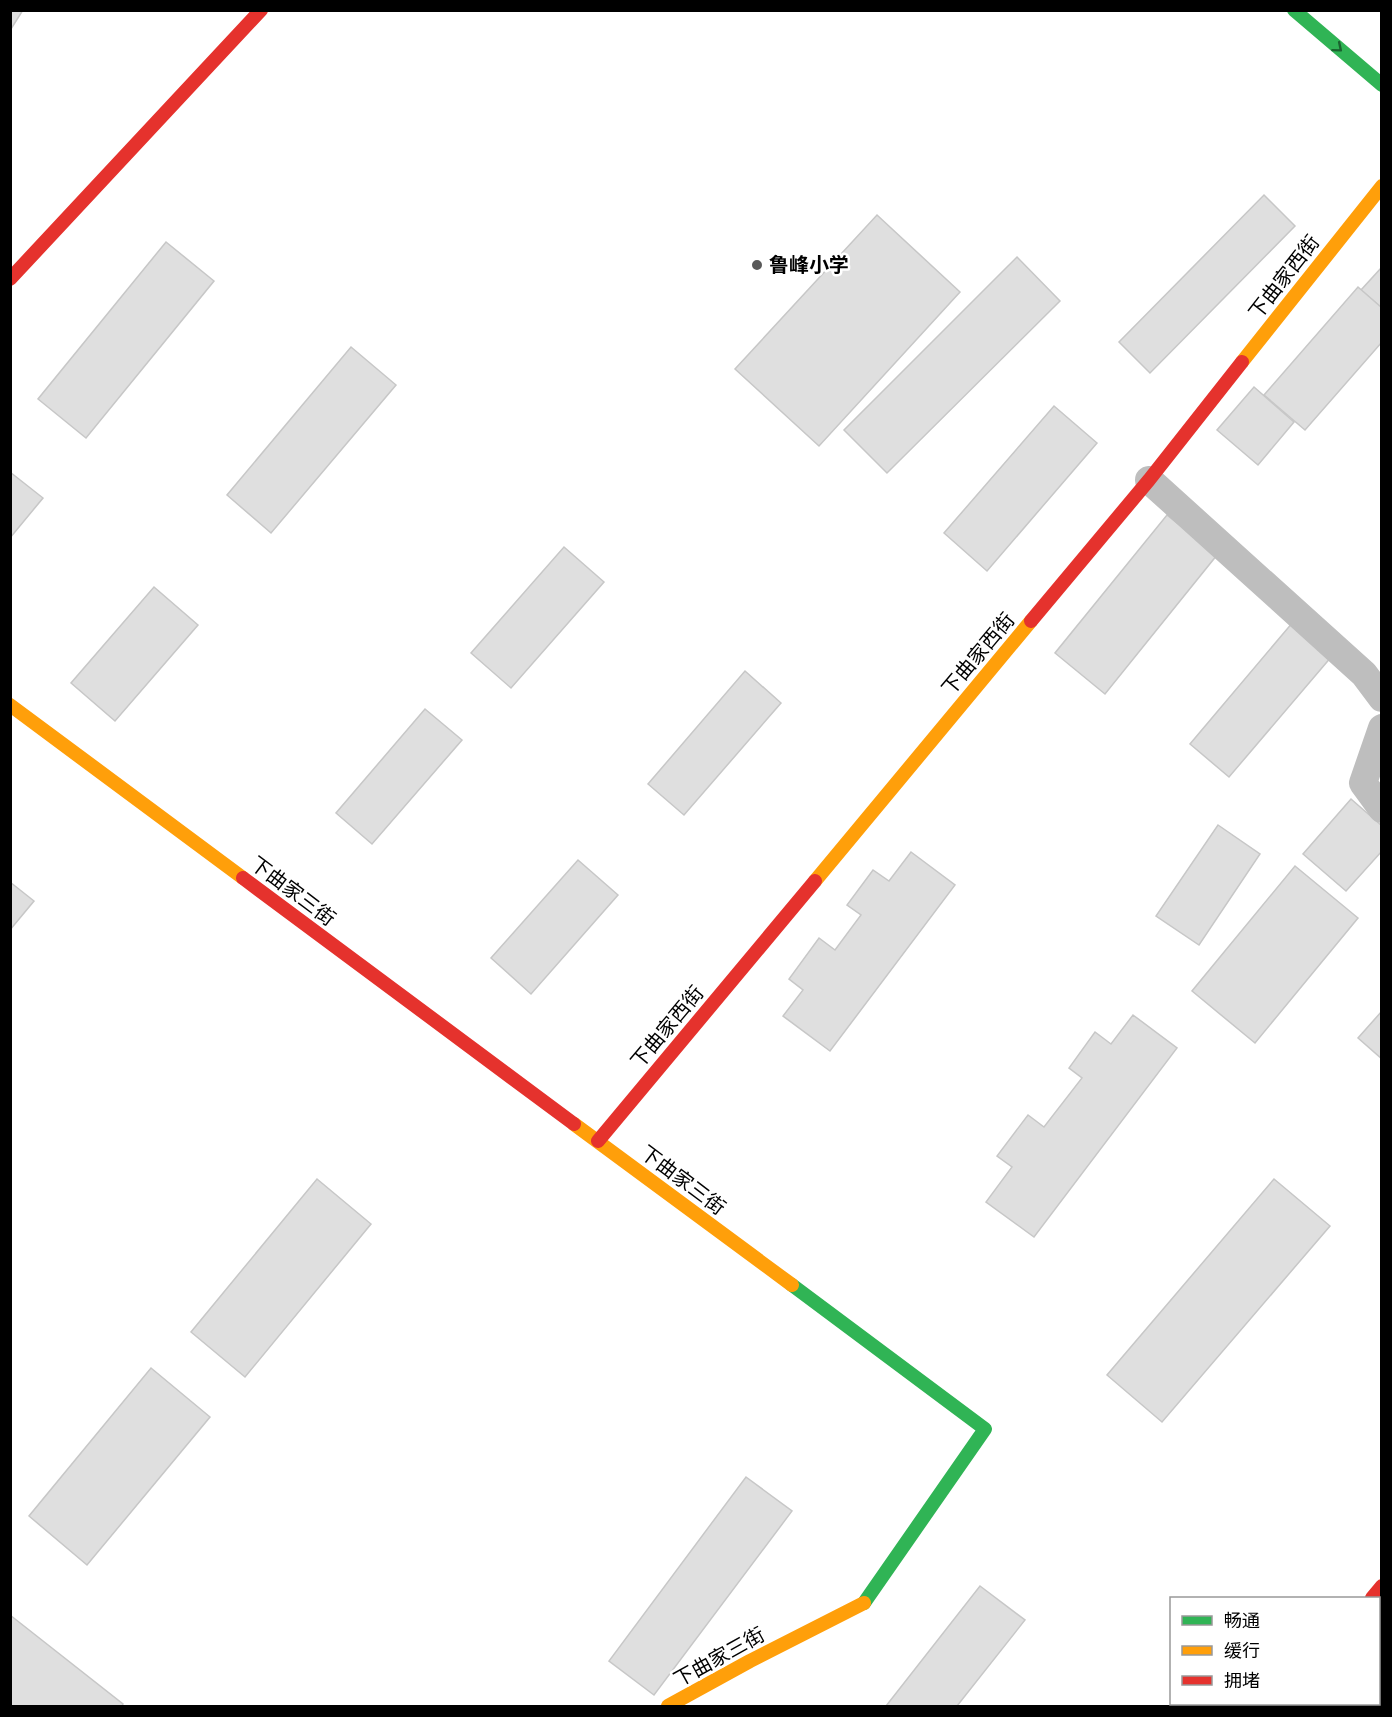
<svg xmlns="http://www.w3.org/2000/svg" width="1392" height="1717" font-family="'Public Sans','Noto Sans SC',sans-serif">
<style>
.building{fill:#dfdfdf;stroke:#c7c7c7;stroke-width:1.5}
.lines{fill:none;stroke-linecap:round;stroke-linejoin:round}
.street{stroke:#bebebe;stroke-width:28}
.fast{stroke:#30b455;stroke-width:14}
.slow{stroke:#ff9f0a;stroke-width:14}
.jam{stroke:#e5322d;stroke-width:14}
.oneway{stroke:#1a632f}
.poi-dot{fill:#595959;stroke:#fff;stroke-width:2}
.labels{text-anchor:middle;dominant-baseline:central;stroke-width:5;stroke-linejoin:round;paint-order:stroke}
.poi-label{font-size:20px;font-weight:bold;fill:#000;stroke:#fff;text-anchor:start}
.street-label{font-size:20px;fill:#000;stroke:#fff}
</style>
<rect width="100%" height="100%" fill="#fff"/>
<!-- building -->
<g class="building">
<polygon points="10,10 23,10 11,29 10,29"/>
<polygon points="1264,195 1295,226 1150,373 1119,342"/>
<polygon points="877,215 960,292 819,446 735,369"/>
<polygon points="166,242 214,281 86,438 38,399"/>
<polygon points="1017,257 1060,301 887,473 844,430"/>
<polygon points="1382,267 1382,308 1361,290"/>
<polygon points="1358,287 1382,308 1382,342 1305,430 1264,395"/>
<polygon points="351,347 396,385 271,533 227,495"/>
<polygon points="1254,387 1294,422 1258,465 1217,430"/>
<polygon points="1054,406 1097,443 987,571 944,533"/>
<polygon points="10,472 43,498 10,538"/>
<polygon points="1167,515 1217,555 1105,694 1055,653"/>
<polygon points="564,547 604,582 511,688 471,653"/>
<polygon points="154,587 198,625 115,721 71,683"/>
<polygon points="1293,622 1332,656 1229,777 1190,744"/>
<polygon points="745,671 781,703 684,815 648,784"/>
<polygon points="425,709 462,740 372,844 336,813"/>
<polygon points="1351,799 1382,826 1382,851 1346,891 1303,854"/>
<polygon points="1218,825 1260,854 1199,945 1156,916"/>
<polygon points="911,852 955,885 830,1051 783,1016 803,990 789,979 819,938 835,950 861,915 847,905 873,870 889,881"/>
<polygon points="578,860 618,895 531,994 491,958"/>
<polygon points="1295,866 1358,918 1255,1043 1192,991"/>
<polygon points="10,882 34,901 10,930"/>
<polygon points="1382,1011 1382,1059 1358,1038"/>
<polygon points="1133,1015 1177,1048 1034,1237 986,1202 1012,1167 997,1156 1028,1115 1044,1127 1082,1078 1069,1068 1095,1032 1111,1044"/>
<polygon points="317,1179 371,1224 245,1377 191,1332"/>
<polygon points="1274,1179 1330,1226 1162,1422 1107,1375"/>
<polygon points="151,1368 210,1417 87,1565 29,1516"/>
<polygon points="746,1477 792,1511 654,1695 609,1661"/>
<polygon points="980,1586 1025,1620 957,1706 886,1706"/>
<polygon points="10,1615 123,1704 122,1706 10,1706"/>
</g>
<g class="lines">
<!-- street -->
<g class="street">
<polyline points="1149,480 1364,674 1382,698"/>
<polyline points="1382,728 1363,783 1382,809"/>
</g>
<!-- fast -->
<g class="fast">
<polyline points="1294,10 1382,85"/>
<polyline points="792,1285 985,1429 864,1603"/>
<polyline points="1294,1706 1296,1704"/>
</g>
<!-- slow -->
<g class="slow">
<polyline points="1242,362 1382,186"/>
<polyline points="10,705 243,878"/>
<polyline points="815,881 1031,621"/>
<polyline points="574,1124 792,1285"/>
<polyline points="668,1706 750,1661 864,1603"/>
</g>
<!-- jam -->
<g class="jam">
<polyline points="10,279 261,10"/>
<polyline points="1031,621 1149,480 1242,362"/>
<polyline points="243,878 574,1124"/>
<polyline points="598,1141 815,881"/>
<polyline points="1372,1598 1382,1586"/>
</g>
</g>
<!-- one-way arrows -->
<defs><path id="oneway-chevron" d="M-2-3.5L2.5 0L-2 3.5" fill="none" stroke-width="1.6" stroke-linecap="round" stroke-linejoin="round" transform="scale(1.5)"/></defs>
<use class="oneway" href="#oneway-chevron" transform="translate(1338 48) rotate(40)"/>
<!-- markers -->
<circle class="poi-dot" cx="757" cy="265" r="6"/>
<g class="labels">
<!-- poi labels -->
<g class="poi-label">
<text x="769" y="265">鲁峰小学</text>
</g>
<!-- street labels -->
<g class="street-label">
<text transform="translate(1284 277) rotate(-52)">下曲家西街</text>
<text transform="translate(978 654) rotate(-50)">下曲家西街</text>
<text transform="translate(293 891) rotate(37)">下曲家三街</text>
<text transform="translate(667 1027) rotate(-50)">下曲家西街</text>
<text transform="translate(683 1180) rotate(37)">下曲家三街</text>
<text transform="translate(719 1657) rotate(-29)">下曲家三街</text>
</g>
</g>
<!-- border -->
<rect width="1392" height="1717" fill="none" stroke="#000000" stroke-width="24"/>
<!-- legend -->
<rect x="1170" y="1597" width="210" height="108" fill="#ffffff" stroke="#999999" stroke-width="1.5"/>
<rect x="1182" y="1616" width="30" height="9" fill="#30b455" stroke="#999999" stroke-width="1.5"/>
<text x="1224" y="1627" font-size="18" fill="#000000">畅通</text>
<rect x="1182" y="1646" width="30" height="9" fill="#ff9f0a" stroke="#999999" stroke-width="1.5"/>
<text x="1224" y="1657" font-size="18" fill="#000000">缓行</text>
<rect x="1182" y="1676" width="30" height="9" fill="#e5322d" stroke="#999999" stroke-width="1.5"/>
<text x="1224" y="1687" font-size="18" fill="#000000">拥堵</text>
</svg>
